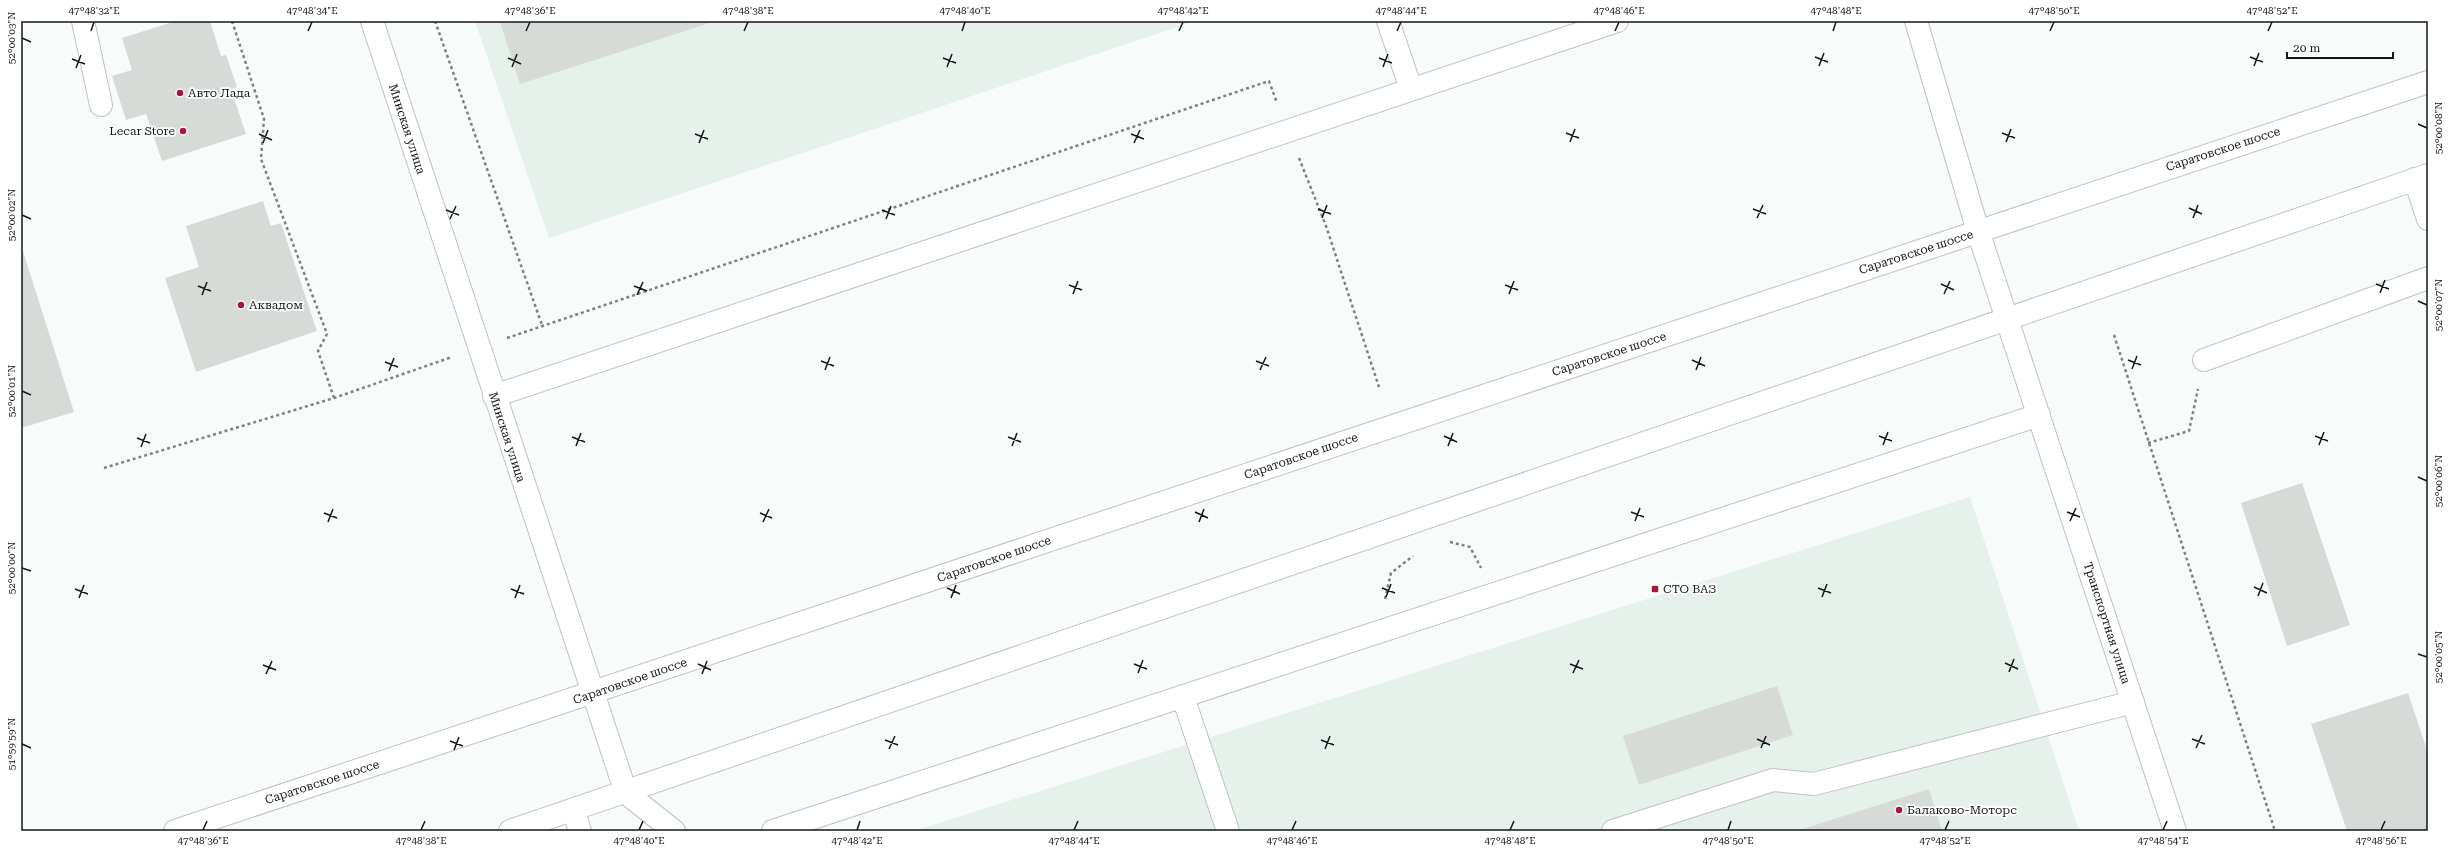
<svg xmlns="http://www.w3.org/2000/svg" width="2449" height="852" font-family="'Roboto Serif',serif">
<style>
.built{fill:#e5f1ea}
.building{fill:#d6dbd8}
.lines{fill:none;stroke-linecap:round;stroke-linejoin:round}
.minor-casing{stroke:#bec3c0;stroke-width:24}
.major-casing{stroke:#bec3c0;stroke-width:24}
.path{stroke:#7e8180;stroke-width:2.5;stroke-dasharray:3 3;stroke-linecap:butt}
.minor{stroke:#fff;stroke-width:22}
.major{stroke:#fff;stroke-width:22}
.ticks{fill:none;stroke:#151716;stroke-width:1.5}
.poi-dot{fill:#ab1539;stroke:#fff;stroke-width:1.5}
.labels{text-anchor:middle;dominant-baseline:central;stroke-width:3.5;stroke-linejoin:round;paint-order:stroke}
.poi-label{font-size:12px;fill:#151716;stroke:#fff;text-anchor:start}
.street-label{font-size:12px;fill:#151716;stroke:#fff}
.neatline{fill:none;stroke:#151716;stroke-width:1.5}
.ticks-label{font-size:10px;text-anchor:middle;fill:#151716}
</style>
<rect width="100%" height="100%" fill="#f7fbf9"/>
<!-- built -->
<g class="built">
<polygon points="475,21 1195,21 549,238"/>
<polygon points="1970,497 2079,831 914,831"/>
</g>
<!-- building -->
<g class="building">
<polygon points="176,21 210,21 221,56 226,55 237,87 231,89 246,134 162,161 146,114 126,120 112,76 132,70 122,38"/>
<polygon points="716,21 520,84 500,22 502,21"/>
<polygon points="263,201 271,226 281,223 317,331 196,372 165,278 199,267 186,226"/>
<polygon points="21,245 74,412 21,428"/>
<polygon points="2302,483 2350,625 2287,646 2241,503"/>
<polygon points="1777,686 1793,735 1639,785 1623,736"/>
<polygon points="2408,693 2428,753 2428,831 2347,831 2311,724"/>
<polygon points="1929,789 1942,831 1796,831"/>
</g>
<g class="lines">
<!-- minor casing -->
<g class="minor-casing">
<g id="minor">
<polyline points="83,21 101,105"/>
<polyline points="1388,21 1411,89"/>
<polyline points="2415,179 2428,219"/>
<polyline points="2204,360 2428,278"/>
<polyline points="1183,697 1228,831"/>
<polyline points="574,811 580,831"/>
<polyline points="1613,831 1773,780 1814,784 2133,702"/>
</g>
</g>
<!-- major casing -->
<g class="major-casing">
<g id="major">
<polyline points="372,21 626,793 674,831"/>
<polyline points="1916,21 1978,231 2175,831"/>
<polyline points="494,396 1617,21"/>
<polyline points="175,831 2428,82"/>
<polyline points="510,831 2428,175"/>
<polyline points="773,831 2039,415"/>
</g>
</g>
<!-- path -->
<g class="path">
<polyline points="232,21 264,119 261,159 327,334 318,351 334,398"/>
<polyline points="435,21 542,325"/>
<polyline points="1299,158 1326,226 1379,387"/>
<polyline points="2114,335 2275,831"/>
<polyline points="507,338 1269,81 1277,103"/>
<polyline points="2148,443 2189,431 2198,389"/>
<polyline points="104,468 334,398 452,357"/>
<polyline points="1450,542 1470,547 1481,568"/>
<polyline points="1385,599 1391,573 1413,556"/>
</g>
<!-- minor -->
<use href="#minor" class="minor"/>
<!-- major -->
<use href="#major" class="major"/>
</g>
<!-- ticks -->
<path class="ticks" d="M91,31L94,22M308,31L312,22M526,31L530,22M744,31L748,22M962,31L965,22M1179,31L1183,22M1397,31L1401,22M1615,31L1619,22M1833,31L1836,22M2050,31L2054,22M2268,31L2272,22M22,38L31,42M1815,57L1828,62M2250,57L2263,62M508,58L521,64M943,58L956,63M1379,58L1392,63M72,59L85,64M1819,66L1824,53M2254,66L2259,53M512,67L517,54M947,67L952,54M1383,67L1388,54M76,68L81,55M2418,124L2427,128M1566,133L1579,138M2002,133L2015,138M259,134L272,140M695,134L708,139M1131,134L1144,139M1570,142L1575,129M2006,142L2011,129M263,143L268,130M699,143L704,130M1134,143L1140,130M2189,208L2202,214M1318,209L1331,214M1753,209L1766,214M446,210L459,215M882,210L895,215M22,215L31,219M1322,218L1327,205M1757,218L1763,205M2193,218L2198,205M450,219L456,206M886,219L891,206M1941,284L1954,290M2376,284L2389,289M1069,285L1082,290M1505,285L1518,290M198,286L211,291M634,286L647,291M2380,293L2385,280M1073,294L1078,281M1509,294L1514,281M1944,294L1950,281M202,295L207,282M637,295L643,282M2418,301L2427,305M1692,360L1705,366M2128,360L2141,365M821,361L834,366M1256,361L1269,366M385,362L398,367M2132,369L2137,356M825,370L830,357M1260,370L1266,357M1696,370L1701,357M389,371L394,358M22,391L31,395M1444,436L1457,442M1879,436L1892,441M2315,436L2328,441M572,437L585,442M1008,437L1021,442M137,438L150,443M1883,445L1888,432M2319,445L2324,432M576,446L581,433M1012,446L1017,433M1448,446L1453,433M141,447L146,434M2418,477L2427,481M1195,512L1208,518M1631,512L1644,517M2067,512L2080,517M324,513L337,518M760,513L772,518M1635,521L1640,508M2070,521L2076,508M328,522L333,509M763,522L769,509M1199,522L1204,509M22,568L31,571M2254,587L2267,593M947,588L960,594M1382,588L1395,593M1818,588L1831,593M75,589L88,594M511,589L524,594M2258,596L2263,583M1386,597L1391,584M1822,597L1827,584M79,598L84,585M515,598L520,585M951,598L956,585M2418,654L2427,657M2005,663L2018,669M698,664L711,670M1134,664L1147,669M1570,664L1583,669M263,665L276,670M2009,672L2014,659M1138,673L1143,660M1573,673L1579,660M266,674L272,661M702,674L707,661M1757,739L1770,745M2192,739L2205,744M885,740L898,745M1321,740L1334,745M450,741L463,746M22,744L31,748M1761,748L1766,736M2196,748L2202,735M889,749L895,736M1325,749L1330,736M454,750L459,737M203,830L207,821M421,830L425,821M639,830L643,821M857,830L860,821M1074,830L1078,821M1292,830L1296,821M1510,830L1514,821M1728,830L1731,821M1945,830L1949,821M2163,830L2167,821M2381,830L2385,821"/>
<!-- markers -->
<g class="poi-dot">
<circle cx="180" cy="93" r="4"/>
<circle cx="183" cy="131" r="4"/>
<circle cx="241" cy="305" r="4"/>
<rect x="1651" y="585" width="8" height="8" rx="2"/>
<circle cx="1899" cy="810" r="4"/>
</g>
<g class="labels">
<!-- poi labels -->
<g class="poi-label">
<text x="188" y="93">Авто Лада</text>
<text x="175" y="131" text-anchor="end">Lecar Store</text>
<text x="249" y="305">Аквадом</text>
<text x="1663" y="589">СТО ВАЗ</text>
<text x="1907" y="810">Балаково-Моторс</text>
</g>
<!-- street labels -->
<g class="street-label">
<text transform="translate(407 129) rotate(72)">Минская улица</text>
<text transform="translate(2223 149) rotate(-18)">Саратовское шоссе</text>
<text transform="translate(1916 252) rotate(-18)">Саратовское шоссе</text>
<text transform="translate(1609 354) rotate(-18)">Саратовское шоссе</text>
<text transform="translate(507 437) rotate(72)">Минская улица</text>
<text transform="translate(1301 456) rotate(-19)">Саратовское шоссе</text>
<text transform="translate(994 559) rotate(-19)">Саратовское шоссе</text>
<text transform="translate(2107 623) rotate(72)">Транспортная улица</text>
<text transform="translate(630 681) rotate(-19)">Саратовское шоссе</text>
<text transform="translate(322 782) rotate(-18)">Саратовское шоссе</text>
</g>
</g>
<!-- border -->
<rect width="2449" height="852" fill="none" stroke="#ffffff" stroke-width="44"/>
<!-- scale -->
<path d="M2287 52v6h106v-6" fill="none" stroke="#151716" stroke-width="2"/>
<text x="2293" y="52" font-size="12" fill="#151716" stroke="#ffffff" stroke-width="3" paint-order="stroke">20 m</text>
<rect x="22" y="22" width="2405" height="808" class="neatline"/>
<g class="ticks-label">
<text x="94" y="14">47°48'32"E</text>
<text x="312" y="14">47°48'34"E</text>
<text x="530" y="14">47°48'36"E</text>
<text x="748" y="14">47°48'38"E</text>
<text x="965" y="14">47°48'40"E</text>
<text x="1183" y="14">47°48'42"E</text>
<text x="1401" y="14">47°48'44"E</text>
<text x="1619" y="14">47°48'46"E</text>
<text x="1836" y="14">47°48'48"E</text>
<text x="2054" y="14">47°48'50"E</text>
<text x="2272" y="14">47°48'52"E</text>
<text transform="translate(11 38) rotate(-90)" y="4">52°00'03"N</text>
<text transform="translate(2438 128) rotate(-90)" y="4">52°00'08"N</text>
<text transform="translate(11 215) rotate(-90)" y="4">52°00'02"N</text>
<text transform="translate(2438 305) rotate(-90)" y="4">52°00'07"N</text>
<text transform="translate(11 391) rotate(-90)" y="4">52°00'01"N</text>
<text transform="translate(2438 481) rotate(-90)" y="4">52°00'06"N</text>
<text transform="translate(11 568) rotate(-90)" y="4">52°00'00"N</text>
<text transform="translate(2438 657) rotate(-90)" y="4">52°00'05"N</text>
<text transform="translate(11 744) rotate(-90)" y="4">51°59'59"N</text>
<text x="203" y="844">47°48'36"E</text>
<text x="421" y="844">47°48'38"E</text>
<text x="639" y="844">47°48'40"E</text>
<text x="857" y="844">47°48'42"E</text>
<text x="1074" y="844">47°48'44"E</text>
<text x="1292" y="844">47°48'46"E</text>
<text x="1510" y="844">47°48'48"E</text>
<text x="1728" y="844">47°48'50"E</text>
<text x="1945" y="844">47°48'52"E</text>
<text x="2163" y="844">47°48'54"E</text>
<text x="2381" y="844">47°48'56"E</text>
</g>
</svg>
